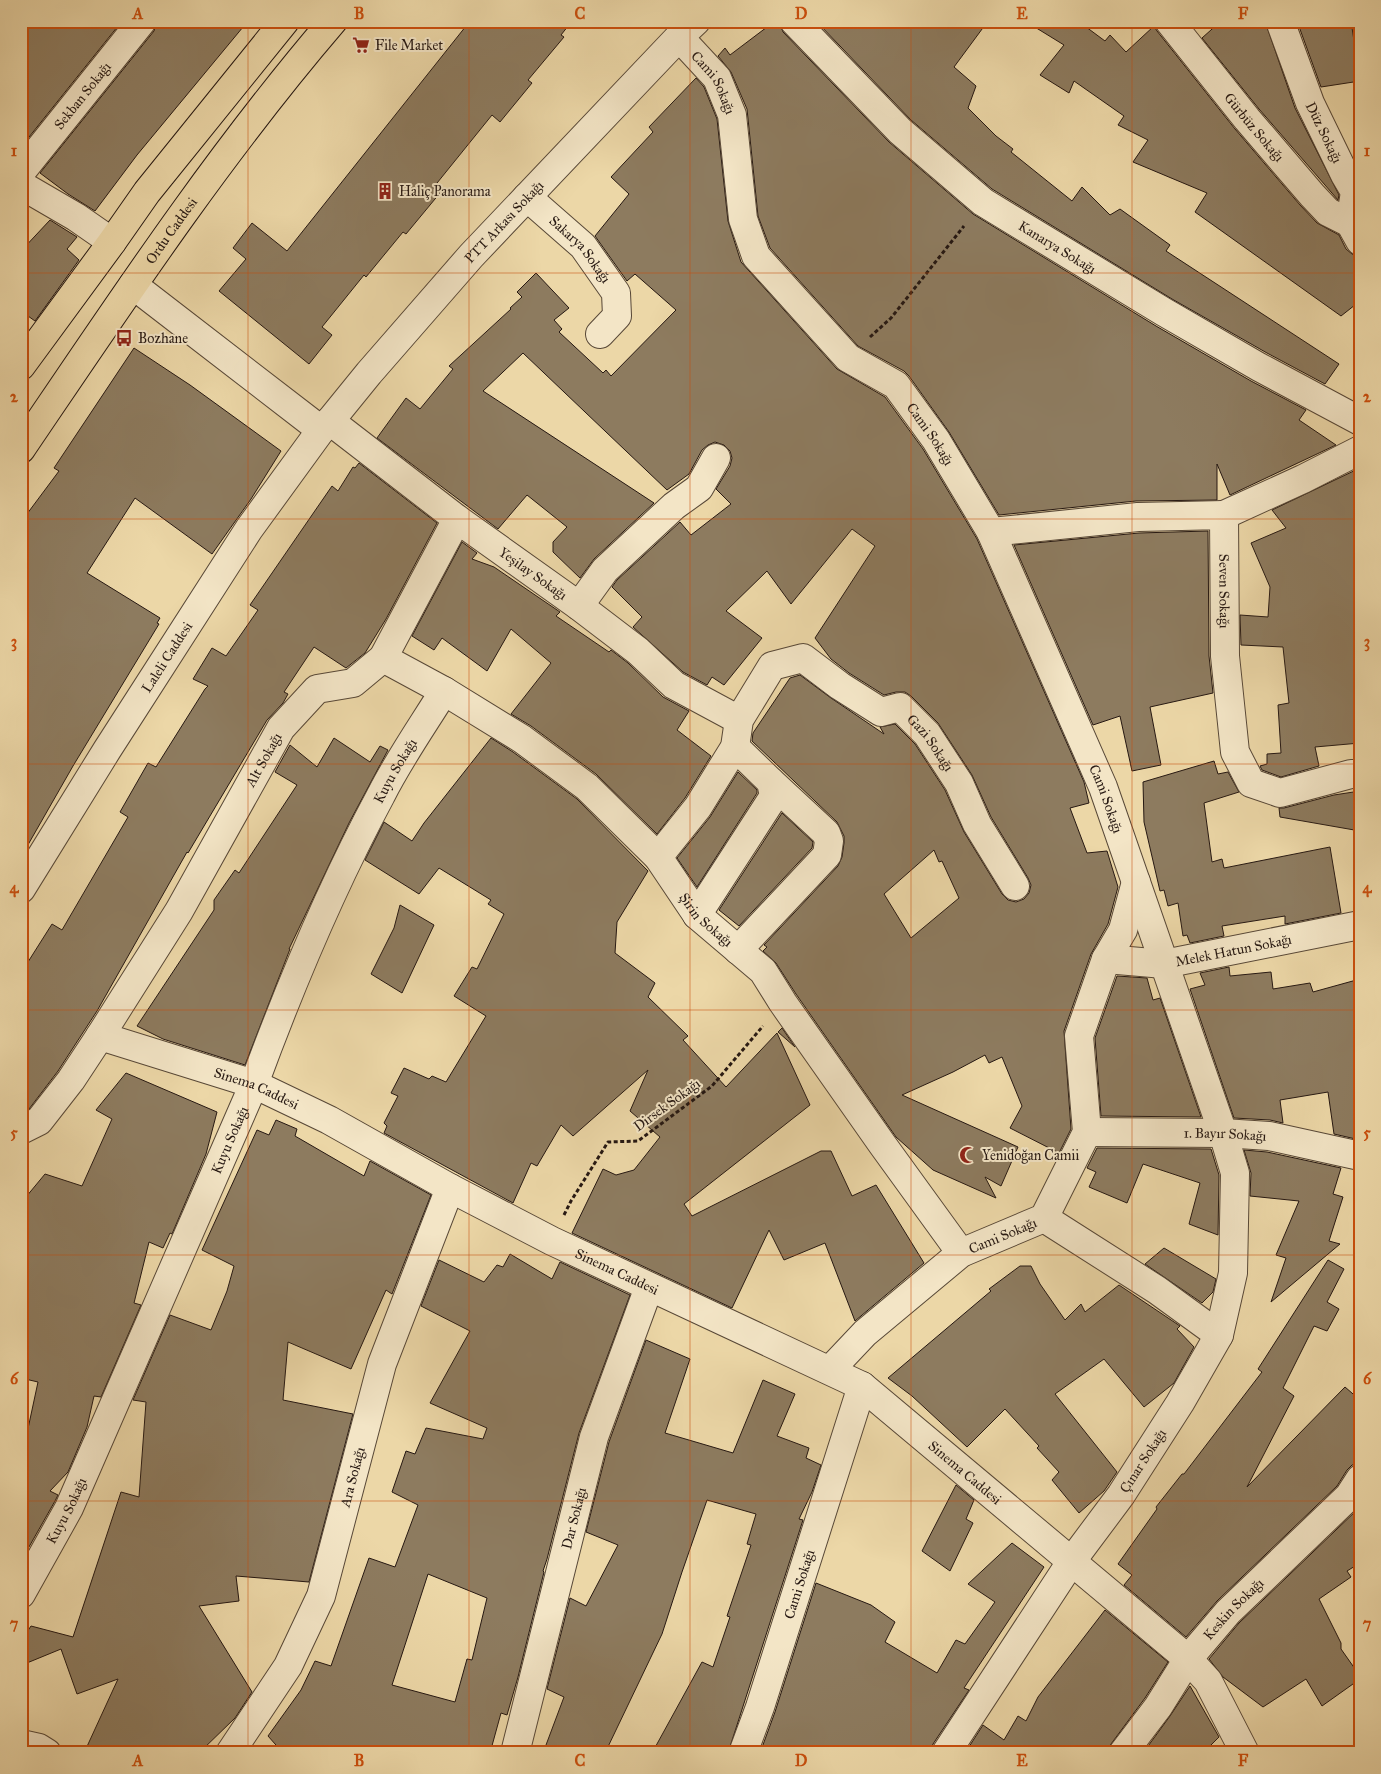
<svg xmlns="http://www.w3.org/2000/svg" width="1381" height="1774" font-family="'IM FELL Great Primer',serif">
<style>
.building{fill:#8d7b5f;stroke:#261812;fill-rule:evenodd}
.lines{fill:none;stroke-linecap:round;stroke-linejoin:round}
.minor-casing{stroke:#584837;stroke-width:30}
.major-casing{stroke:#261812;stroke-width:30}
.path{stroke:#261812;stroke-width:3;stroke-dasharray:4 2.5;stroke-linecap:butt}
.minor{stroke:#f3e5c6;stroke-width:28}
.major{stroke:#ecd7a7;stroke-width:28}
.grid{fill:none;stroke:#cb4f0d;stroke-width:1;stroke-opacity:0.55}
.labels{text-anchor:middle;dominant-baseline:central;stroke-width:4;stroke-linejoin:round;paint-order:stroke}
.poi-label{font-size:14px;fill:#261812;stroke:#f3e5c6;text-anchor:start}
.street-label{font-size:14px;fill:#261812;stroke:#f3e5c6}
.neatline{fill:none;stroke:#cb4f0d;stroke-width:2}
.grid-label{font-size:16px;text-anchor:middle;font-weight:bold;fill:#cb4f0d}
</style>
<rect width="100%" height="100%" fill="#ecd7a7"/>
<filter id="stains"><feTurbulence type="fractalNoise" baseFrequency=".004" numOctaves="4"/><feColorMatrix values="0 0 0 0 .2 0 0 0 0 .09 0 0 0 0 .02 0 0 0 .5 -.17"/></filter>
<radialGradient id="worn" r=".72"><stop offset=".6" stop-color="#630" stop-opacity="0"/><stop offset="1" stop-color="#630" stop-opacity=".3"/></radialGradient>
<!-- building -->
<g class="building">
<polygon points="33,21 122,21 21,147 21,36"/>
<polygon points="157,21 248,21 137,155 95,211 68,194 40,173 154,31"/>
<polygon points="470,21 572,21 561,35 564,37 528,80 532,83 500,122 492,115 433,188 440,193 406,234 403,232 366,277 364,275 322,327 332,335 309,364 219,291 246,259 233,248 252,223 287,251"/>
<polygon points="775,21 779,21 783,32 889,142 973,214 1156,326 1251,381 1306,410 1299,420 1336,445 1230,495 1217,464 1217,500 1136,501 999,515 949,432 909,376 904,371 858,346 770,248 758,216 747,109 731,72 718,56 725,48 730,55"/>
<polygon points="816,21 988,21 954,67 976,86 968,108 996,136 1013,149 1011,152 1072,201 1082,187 1110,215 1120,209 1170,245 1166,251 1339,364 1325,384 1267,353 1172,299 992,189 911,120"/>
<polygon points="1025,21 1078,21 1105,41 1110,35 1126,52 1154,26 1157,31 1235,129 1300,205 1317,223 1339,235 1346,249 1352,254 1360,257 1360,301 1341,316 1195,212 1207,193 1133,162 1148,140 1118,125 1124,116 1074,81 1069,93 1040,75 1064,45"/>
<polygon points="1221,21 1265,21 1295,108 1339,195 1338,200 1259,109 1202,38"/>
<polygon points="1297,21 1351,21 1360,81 1321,87"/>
<path d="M696,78L704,87L717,119L728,221L741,262L837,369L885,397L923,449L977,539L1084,782L1089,803L1070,808L1087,853L1107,851L1118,887L1108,924L1091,954L1064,1031L1071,1129L1059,1153L1010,1128L1022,1106L1002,1057L989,1063L985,1055L953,1072L902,1095L1018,1147L1001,1186L985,1177L996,1198L933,1170L896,1137L796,994L776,963L763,951L767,947L764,945L838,866L842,857L844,843V836L837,822L752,741L753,733L790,678L800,675L831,698L884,734L880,727L895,724L915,744L945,790L964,832L1002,894L1008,900L1016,902L1024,899L1029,893L1031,885L1028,878L991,817L972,775L938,723L911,696L905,692H896L884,695L849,673L831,659L815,638L875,546L852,529L791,604L767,571L726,611L762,638L724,685L712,677L707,685L683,672L633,627L642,617L612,587L617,580L680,522L691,535L731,504L716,489L730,466L732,458L730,451L724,445L715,442L708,445L702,450L689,474L667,490L523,353L483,391L654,503L594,559L580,578L553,552V542L567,527L527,495L498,529L377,438L406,398L420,409L453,369L449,366L511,309L510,308L522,297L517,292L536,273L569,308L554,320L562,329L559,332L603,373L606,370L611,376L676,310L635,274L627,281L595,236L629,194L611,177L653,132L649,127ZM934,850L939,862L942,861L959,898L911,938L884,894Z"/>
<polygon points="50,220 77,237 67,249 79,260 35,321 21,311 21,251"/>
<polygon points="134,348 190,385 281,451 251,499 212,554 135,498 87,573 160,618 157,623 159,624 73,766 21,857 21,522 59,471 54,468"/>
<polygon points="359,463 437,523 386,619 365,653 346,668 314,647 284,692 288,694 283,703 267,720 188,853 187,852 97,1011 58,1071 29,1109 21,1112 21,973 52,924 62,930 128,817 120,812 148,763 156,767 205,689 208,686 193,679 212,648 226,656 258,610 250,605 332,486 338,491 353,467 355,468"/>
<polygon points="1360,468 1360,743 1315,747 1319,766 1281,777 1262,770 1260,766 1267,764 1267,754 1281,753 1278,705 1289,703 1283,647 1241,645 1240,615 1268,617 1270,587 1251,543 1286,528 1272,510"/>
<polygon points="1208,531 1209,656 1213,693 1150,707 1161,765 1132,771 1120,716 1093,725 1014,545 1139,533"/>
<polygon points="462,542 477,553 472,559 494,567 560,612 556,616 609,652 611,650 628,663 663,697 689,711 677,730 711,756 685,798 657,834 596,774 531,726 511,714 551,663 511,629 487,671 442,638 434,650 412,636"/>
<polygon points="334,738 370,762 380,746 388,750 349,823 289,949 290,949 245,1065 163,1039 137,1026 214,910 214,900 235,870 239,873 297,785 275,772 290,745 317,767"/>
<polygon points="491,738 513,752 577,799 648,871 617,922 615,953 655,983 648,997 688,1036 683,1040 726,1087 777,1033 810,1105 684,1204 692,1216 821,1151 831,1151 852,1196 876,1185 924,1263 855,1321 825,1243 784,1260 769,1230 732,1308 572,1233 603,1169 616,1175 634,1170 660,1137 630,1111 648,1070 573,1136 561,1125 537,1166 531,1163 513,1203 384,1133 387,1126 384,1123 398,1096 391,1093 404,1068 429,1079 432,1076 446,1082 486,1016 454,996 472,967 477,969 504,914 488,904 491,900 439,868 419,894 365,860 384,822 412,841 424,823"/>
<polygon points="1214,761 1218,774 1228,772 1239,792 1204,803 1212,862 1222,859 1224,868 1330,847 1341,913 1285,924 1285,916 1222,926 1224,936 1190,943 1187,935 1183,936 1178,903 1168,906 1164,890 1160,891 1144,822 1143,782"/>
<polygon points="738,772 757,790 757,793 697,887 677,858 710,817"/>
<polygon points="1360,791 1360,831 1280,817 1279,808 1284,808 1334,795"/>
<polygon points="782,813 813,842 812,848 739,926 719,910"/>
<polygon points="400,905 434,925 402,993 371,974 394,928"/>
<polygon points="1229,967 1230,976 1271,972 1273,989 1310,983 1313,992 1360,979 1360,1140 1334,1134 1328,1092 1280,1100 1283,1123 1270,1120 1234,1118 1190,989 1205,985 1200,973"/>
<polygon points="1117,976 1147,978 1153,1000 1160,998 1201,1117 1101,1116 1095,1038"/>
<polygon points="782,1028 795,1047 778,1032"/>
<polygon points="126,1073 217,1112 206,1154 172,1234 170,1233 163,1248 149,1242 134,1303 141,1305 101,1397 94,1396 87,1427 68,1472 50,1491 58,1495 55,1501 21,1561 21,1437 26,1438 38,1382 21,1378 21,1203 45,1174 82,1186 112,1119 96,1110"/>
<polygon points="276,1120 297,1129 295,1136 364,1176 370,1161 431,1195 392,1294 386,1290 351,1369 288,1342 283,1400 353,1414 309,1582 236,1576 239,1601 199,1606 252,1692 235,1718 199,1753 84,1753 118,1679 77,1694 61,1649 22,1665 23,1638 31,1626 73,1637 121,1492 139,1497 146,1402 133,1400 170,1315 211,1330 227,1291 234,1266 202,1250 257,1130 269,1135"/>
<polygon points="1097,1148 1211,1149 1219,1175 1218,1235 1189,1224 1200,1183 1143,1164 1127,1203 1089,1187 1096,1172 1087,1168"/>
<polygon points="1244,1150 1267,1152 1341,1168 1333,1194 1343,1197 1329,1241 1340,1244 1271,1302 1286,1258 1276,1255 1299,1201 1250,1196 1251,1173"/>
<polygon points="1164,1248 1216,1279 1213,1292 1202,1303 1145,1264"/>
<path d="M510,1254L552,1279L560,1262L630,1295L579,1433L547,1559L543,1571L544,1572L518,1677L507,1715L501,1713L490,1753H283L268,1736L301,1690L315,1661L331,1666L369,1558L395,1567L418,1505L392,1492L406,1451L415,1454L426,1428L483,1439L487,1428L430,1403L470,1331L421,1306L439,1260L484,1282L497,1265L503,1267ZM428,1574L487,1598L472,1660L467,1659L455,1702L392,1685Z"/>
<polygon points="1328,1260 1344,1269 1327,1302 1339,1309 1327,1331 1314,1326 1283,1388 1294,1396 1247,1487 1345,1387 1360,1400 1360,1464 1352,1465 1347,1470 1337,1486 1217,1601 1186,1637 1124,1585 1132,1575 1118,1564 1157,1509 1156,1507 1182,1474 1184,1474 1262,1372 1258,1369"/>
<polygon points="1020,1266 1031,1266 1040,1284 1065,1320 1081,1304 1085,1312 1119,1285 1180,1326 1177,1329 1194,1347 1174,1383 1144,1407 1104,1359 1055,1394 1117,1472 1104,1491 1079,1513 1052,1480 1059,1472 1037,1448 1039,1446 1005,1409 967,1447 912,1396 888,1378 991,1291 989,1289"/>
<polygon points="646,1340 690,1359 665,1433 733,1453 763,1380 795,1394 777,1436 809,1448 806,1458 821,1465 812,1492 799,1519 803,1520 728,1753 652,1753 702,1662 713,1667 730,1617 727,1616 751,1545 747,1544 756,1514 707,1500 682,1572 662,1634 605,1753 543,1753 564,1697 547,1689 570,1598 586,1606 618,1545 586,1532 609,1442"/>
<polygon points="956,1485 974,1500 966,1519 973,1523 950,1571 922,1551"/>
<polygon points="1360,1507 1360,1563 1347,1571 1351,1577 1319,1599 1341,1643 1341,1649 1360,1676 1360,1679 1322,1706 1306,1679 1263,1707 1223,1677 1209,1659 1239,1623"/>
<polygon points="1012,1543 1044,1567 964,1688 969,1690 933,1744 930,1753 760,1753 775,1712 816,1583 871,1605 895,1622 885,1642 937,1673 956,1640 965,1644 995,1602 968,1584"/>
<polygon points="1105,1610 1168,1662 1145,1698 1111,1744 1108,1753 965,1753 983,1725 1004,1740 1018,1716 1026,1721 1038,1697"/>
<polygon points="1190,1686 1219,1737 1203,1753 1143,1753 1170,1716"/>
</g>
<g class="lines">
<!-- minor casing -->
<g class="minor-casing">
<g id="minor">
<path id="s1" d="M794,21L900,131L983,202L1164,312L1259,367L1360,421"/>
<path id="s2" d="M1169,21L1247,119L1312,195L1328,212L1350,223"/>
<path id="s3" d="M1280,21L1310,103L1345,175L1355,192L1350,223L1360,241"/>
<path id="s4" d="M679,37L717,78L732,115L743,219L756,256L848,358L896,385L936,440L991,532L1103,787L1223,1133L1235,1173L1233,1273L1219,1335L1180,1403L1121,1495L1071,1562L946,1753"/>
<path id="s5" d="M21,172L142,21"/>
<polyline points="21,185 76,217 112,242"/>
<path id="s6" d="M527,197L583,246L616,293L617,316L600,334"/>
<polyline points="133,285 321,430"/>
<path id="s7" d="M330,421L457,519L579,606L638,651L674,685L739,720"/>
<polyline points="1224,515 1303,479 1360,450"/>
<path id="s8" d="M991,532L1138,517L1224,515L1225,656L1235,752L1251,783L1280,793L1351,774H1360"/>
<polyline points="579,606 605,570 674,506 699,488 716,458"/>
<path id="s9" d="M383,658L444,691L522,739L587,787L658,857L697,915L763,971L783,1003L882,1144L961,1253"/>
<path id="s10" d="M658,857L698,807L735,747L739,720L772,666L803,658L840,686L881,712L900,707L927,734L959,783L977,824L1015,886"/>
<path id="s11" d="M21,889L107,750L249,529L321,430L330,421L369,373L471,256L679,37L696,21"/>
<polyline points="697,915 774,796 771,782 735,747"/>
<polyline points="738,950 827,855 829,841 826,833 771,782"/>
<path id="s12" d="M1106,959L1164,964L1360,925"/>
<path id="s13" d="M100,1036L254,1084L329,1120L450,1188L552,1241L862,1386L1188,1659L1208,1681L1245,1753"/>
<path id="s14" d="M21,1130L39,1121L71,1080L100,1036L179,911L281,728L317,689L353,683L383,658L457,519"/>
<path id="s15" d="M1087,1132L1223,1133L1269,1136L1360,1156"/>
<polyline points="1044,1218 1157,1290 1219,1335"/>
<path id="s16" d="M830,1370L865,1333L961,1253L1044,1218L1087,1132L1079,1036L1106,959L1123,930L1136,882"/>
<path id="s17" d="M21,1594L69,1508L254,1084C290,986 331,888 381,795C399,759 423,725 444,691"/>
<polyline points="21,1744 39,1748 47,1753"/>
<path id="s18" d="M230,1753L288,1666L321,1596L382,1364L450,1188"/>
<path id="s19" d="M515,1753L594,1437L649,1287"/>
<path id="s20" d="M743,1753L760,1707L862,1386"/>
<path id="s21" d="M1123,1753L1158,1707L1188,1659L1228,1612L1349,1496L1360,1479"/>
</g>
</g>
<!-- major casing -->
<g class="major-casing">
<g id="major">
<polyline points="21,366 112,242 147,192 285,21"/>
<path id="s22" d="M21,449C120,303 218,155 333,21"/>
</g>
</g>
<!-- path -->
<g class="path">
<polyline points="870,337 891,318 964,226"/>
<polyline points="564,1215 571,1201 608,1142 638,1141 712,1086 763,1026"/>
</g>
<!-- minor -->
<use href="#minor" class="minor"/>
<!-- major -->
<use href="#major" class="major"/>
</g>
<!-- grid -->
<path class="grid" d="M248,21V1753M469,21V1753M690,21V1753M911,21V1753M1132,21V1753M21,273H1360M21,519H1360M21,764H1360M21,1010H1360M21,1255H1360M21,1501H1360"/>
<!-- icons -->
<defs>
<g id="supermarket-bare" transform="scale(1.35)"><path d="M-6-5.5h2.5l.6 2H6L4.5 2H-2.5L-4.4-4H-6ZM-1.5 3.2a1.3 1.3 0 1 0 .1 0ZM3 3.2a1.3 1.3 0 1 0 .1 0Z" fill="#8f2418" stroke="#f3e5c6" stroke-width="2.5" paint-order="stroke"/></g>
<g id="building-bare" transform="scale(1.35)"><path d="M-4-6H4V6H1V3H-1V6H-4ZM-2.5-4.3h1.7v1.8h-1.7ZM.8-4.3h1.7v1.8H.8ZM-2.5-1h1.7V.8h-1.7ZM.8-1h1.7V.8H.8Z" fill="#8f2418" stroke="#f3e5c6" stroke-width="2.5" paint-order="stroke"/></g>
<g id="bus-bare" transform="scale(1.35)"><path d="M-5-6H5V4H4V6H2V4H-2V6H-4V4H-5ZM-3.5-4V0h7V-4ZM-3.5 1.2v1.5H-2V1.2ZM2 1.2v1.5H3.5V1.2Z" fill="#8f2418" stroke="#f3e5c6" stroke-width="2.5" paint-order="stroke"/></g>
<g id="mosque-bare" transform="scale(1.35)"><path d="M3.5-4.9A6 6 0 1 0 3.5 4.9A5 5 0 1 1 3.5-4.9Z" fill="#8f2418" stroke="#f3e5c6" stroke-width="2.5" paint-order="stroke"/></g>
</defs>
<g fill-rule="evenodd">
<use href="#supermarket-bare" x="361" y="45"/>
<use href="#building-bare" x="385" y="191"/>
<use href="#bus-bare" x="124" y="338"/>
<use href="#mosque-bare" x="968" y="1155"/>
</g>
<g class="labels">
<!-- poi labels -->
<g class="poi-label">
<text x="375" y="45">File Market</text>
<text x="399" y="191">Haliç Panorama</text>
<text x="138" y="338">Bozhane</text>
<text x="982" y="1155">Yenidoğan Camii</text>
</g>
<!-- street labels -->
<g class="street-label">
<text stroke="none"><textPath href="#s4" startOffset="58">Cami Sokağı</textPath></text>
<text stroke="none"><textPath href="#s5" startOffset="98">Sekban Sokağı</textPath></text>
<text stroke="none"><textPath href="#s2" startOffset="136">Gürbüz Sokağı</textPath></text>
<text stroke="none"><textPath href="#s3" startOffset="120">Düz Sokağı</textPath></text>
<text stroke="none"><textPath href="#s11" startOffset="826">PTT Arkası Sokağı</textPath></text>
<text stroke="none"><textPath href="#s22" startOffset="265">Ordu Caddesi</textPath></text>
<text stroke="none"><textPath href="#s1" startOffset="349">Kanarya Sokağı</textPath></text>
<text stroke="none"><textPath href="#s6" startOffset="75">Sakarya Sokağı</textPath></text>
<text stroke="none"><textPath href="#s4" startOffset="492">Cami Sokağı</textPath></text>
<text stroke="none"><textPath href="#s7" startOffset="254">Yeşilay Sokağı</textPath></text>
<text stroke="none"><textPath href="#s8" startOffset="310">Seven Sokağı</textPath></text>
<text stroke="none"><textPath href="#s11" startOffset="274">Laleli Caddesi</textPath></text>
<text stroke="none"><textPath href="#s10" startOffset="419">Gazi Sokağı</textPath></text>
<text stroke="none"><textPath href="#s14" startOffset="446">Alt Sokağı</textPath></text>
<text stroke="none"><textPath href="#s17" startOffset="905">Kuyu Sokağı</textPath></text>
<text stroke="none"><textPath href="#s4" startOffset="898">Cami Sokağı</textPath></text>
<text stroke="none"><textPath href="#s9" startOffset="421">Şirin Sokağı</textPath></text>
<text stroke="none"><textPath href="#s12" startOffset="129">Melek Hatun Sokağı</textPath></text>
<text stroke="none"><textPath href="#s13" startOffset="165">Sinema Caddesi</textPath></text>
<text transform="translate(667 1105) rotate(-36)">Dirsek Sokağı</text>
<text stroke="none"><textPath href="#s15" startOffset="138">1. Bayır Sokağı</textPath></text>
<text stroke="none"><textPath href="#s17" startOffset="500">Kuyu Sokağı</textPath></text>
<text stroke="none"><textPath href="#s16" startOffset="221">Cami Sokağı</textPath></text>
<text stroke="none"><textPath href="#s13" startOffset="570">Sinema Caddesi</textPath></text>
<text transform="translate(1143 1461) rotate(-57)">Çınar Sokağı</text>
<text stroke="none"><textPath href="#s13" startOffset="975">Sinema Caddesi</textPath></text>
<text stroke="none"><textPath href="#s18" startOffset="305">Ara Sokağı</textPath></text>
<text stroke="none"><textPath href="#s17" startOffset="95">Kuyu Sokağı</textPath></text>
<text stroke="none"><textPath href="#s19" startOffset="242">Dar Sokağı</textPath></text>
<text stroke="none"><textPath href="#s20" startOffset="178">Cami Sokağı</textPath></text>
<text stroke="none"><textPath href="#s21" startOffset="182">Keskin Sokağı</textPath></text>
</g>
</g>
<!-- margin -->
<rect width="1381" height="1774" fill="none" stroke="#ecd7a7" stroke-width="55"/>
<rect x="28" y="28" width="1326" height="1718" class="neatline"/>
<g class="grid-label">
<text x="138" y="19">A</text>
<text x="359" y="19">B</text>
<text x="580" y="19">C</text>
<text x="801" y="19">D</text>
<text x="1022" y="19">E</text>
<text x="1243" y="19">F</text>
<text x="14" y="156">1</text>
<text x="1367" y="156">1</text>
<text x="14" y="402">2</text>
<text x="1367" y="402">2</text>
<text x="14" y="647">3</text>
<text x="1367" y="647">3</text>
<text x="14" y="893">4</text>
<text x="1367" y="893">4</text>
<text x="14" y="1138">5</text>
<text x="1367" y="1138">5</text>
<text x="14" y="1384">6</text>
<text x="1367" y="1384">6</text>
<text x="14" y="1629">7</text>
<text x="1367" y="1629">7</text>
<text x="138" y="1766">A</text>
<text x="359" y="1766">B</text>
<text x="580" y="1766">C</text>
<text x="801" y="1766">D</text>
<text x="1022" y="1766">E</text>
<text x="1243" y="1766">F</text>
</g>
<rect width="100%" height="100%" filter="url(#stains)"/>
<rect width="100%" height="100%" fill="url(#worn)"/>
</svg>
